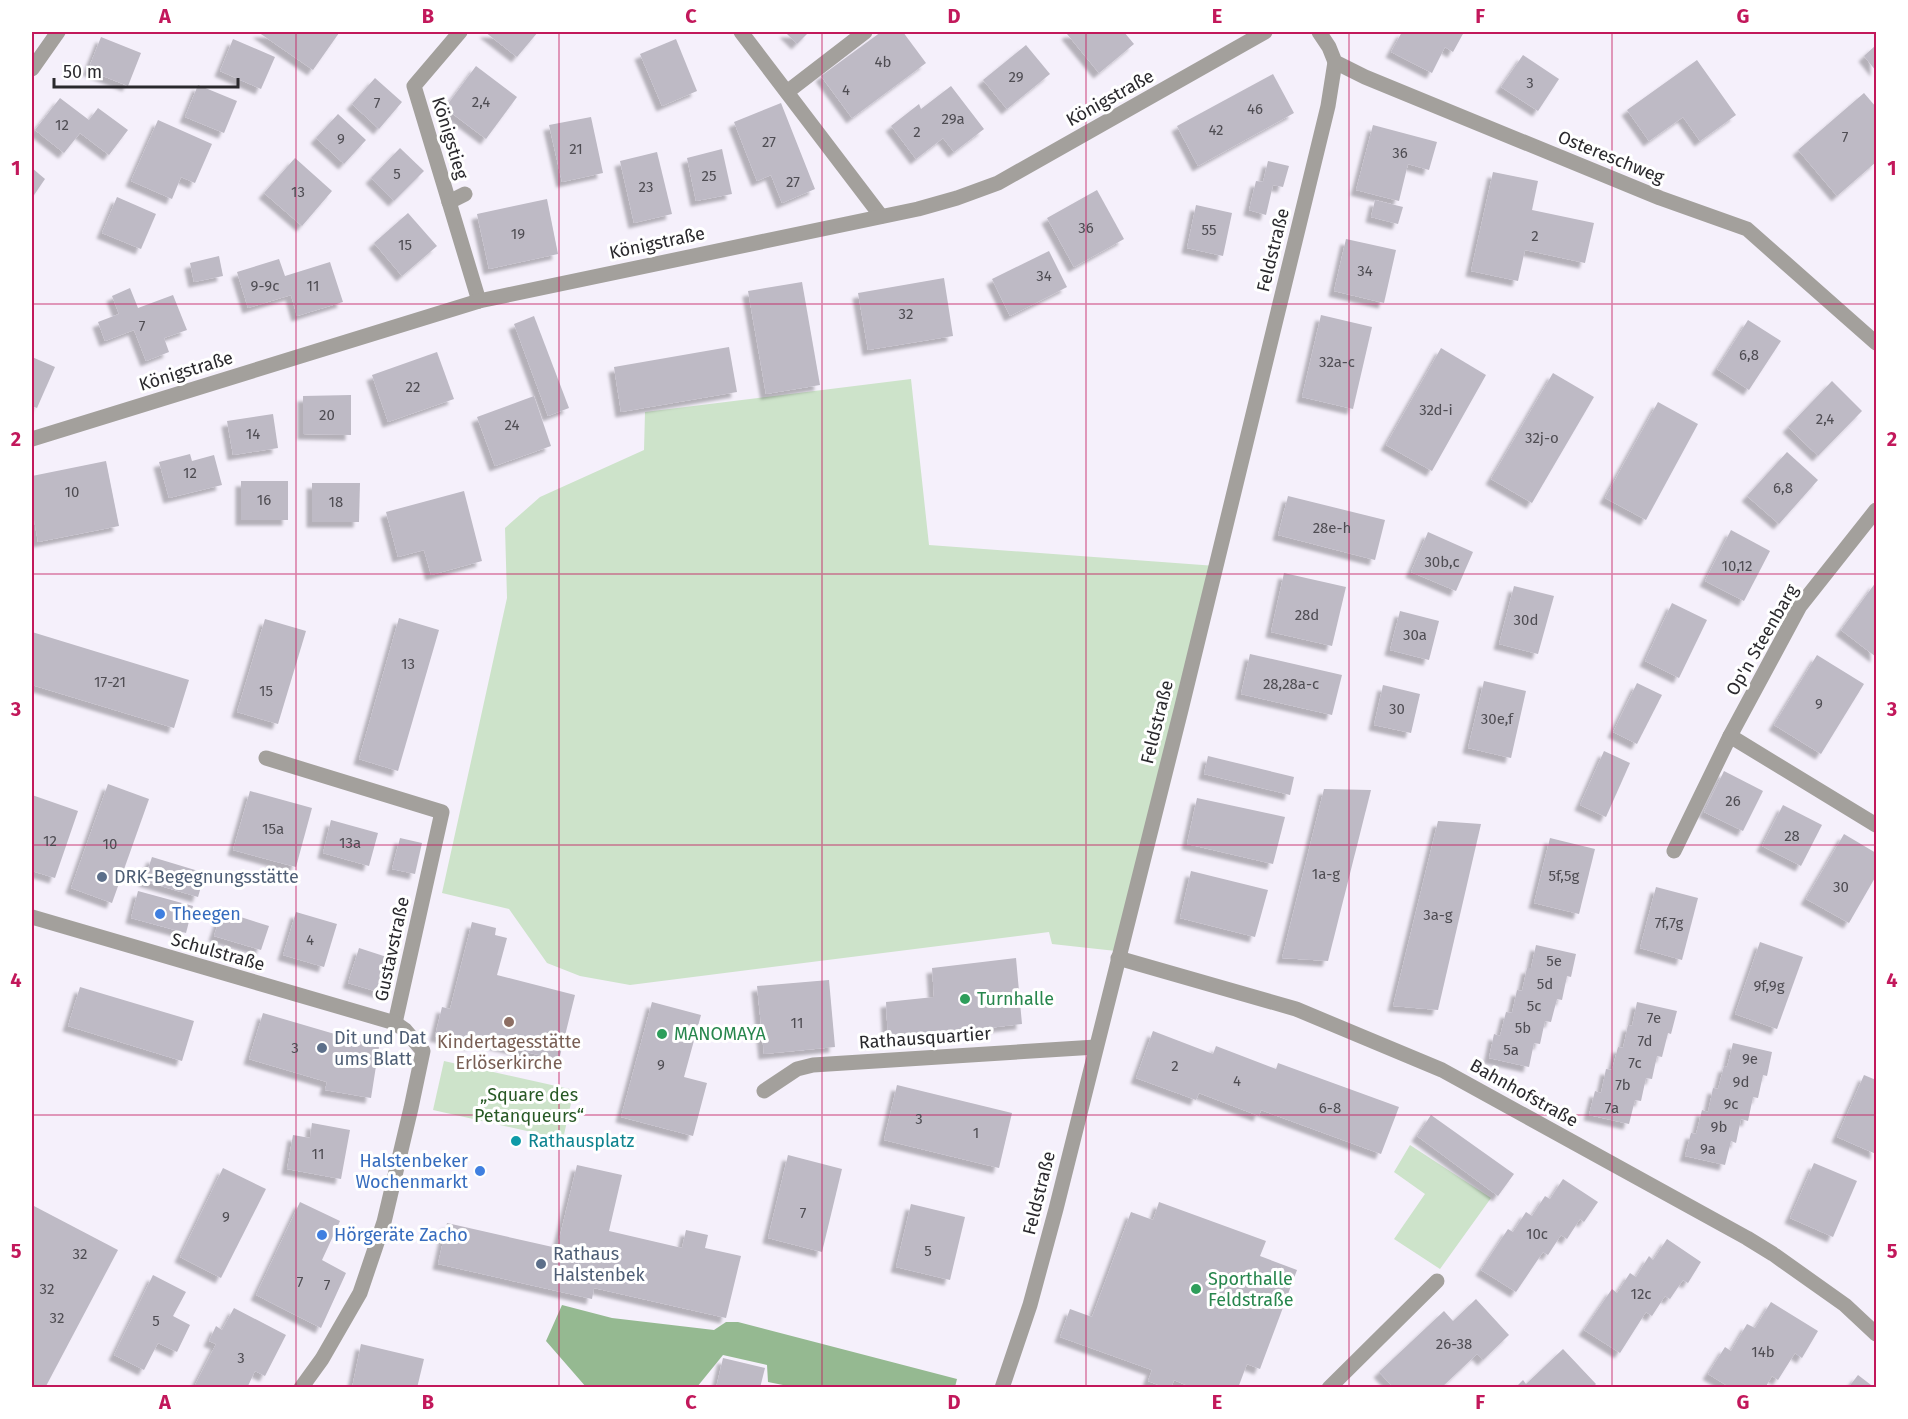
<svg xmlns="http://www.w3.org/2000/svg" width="1908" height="1419" font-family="'Fira Sans',sans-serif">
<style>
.green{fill:#cde3ca}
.forest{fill:#95b991}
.building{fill:#bebac5;filter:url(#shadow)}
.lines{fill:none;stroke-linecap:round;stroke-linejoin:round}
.minor{stroke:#a3a09c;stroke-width:15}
.tertiary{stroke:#a3a09c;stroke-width:15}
.grid{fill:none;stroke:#c2185b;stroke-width:1.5;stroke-opacity:0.55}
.service-dot{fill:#5c6f8a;stroke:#fff;stroke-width:2}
.shop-dot{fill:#3f7fe0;stroke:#fff;stroke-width:2}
.leisure-dot{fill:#2e9e5b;stroke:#fff;stroke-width:2}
.education-dot{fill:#8d6e63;stroke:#fff;stroke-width:2}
.culture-dot{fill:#0f9aa8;stroke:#fff;stroke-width:2}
.labels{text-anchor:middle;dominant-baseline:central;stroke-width:6;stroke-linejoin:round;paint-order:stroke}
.number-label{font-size:15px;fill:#4f4d53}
.street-label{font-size:18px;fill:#2a292d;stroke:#fff}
.service-label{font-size:18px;fill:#4e5e75;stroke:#fff;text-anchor:start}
.shop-label{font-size:18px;fill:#366cbe;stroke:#fff;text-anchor:start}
.leisure-label{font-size:18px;fill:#27864d;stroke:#fff;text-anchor:start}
.education-label{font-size:18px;fill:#785e54;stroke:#fff}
.park-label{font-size:18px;fill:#285925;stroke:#fff}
.culture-label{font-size:18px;fill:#0d838f;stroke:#fff;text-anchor:start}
.neatline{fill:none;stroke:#c2185b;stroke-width:2}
.grid-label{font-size:20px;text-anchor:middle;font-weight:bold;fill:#c2185b}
</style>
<defs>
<filter id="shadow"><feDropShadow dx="-5.5" dy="5.5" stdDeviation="1.5" flood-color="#0004"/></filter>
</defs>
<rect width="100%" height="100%" fill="#f5f0fb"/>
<!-- green -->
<g class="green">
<polygon points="911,379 929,545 1216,566 1116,951 1052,944 1049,932 630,985 580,976 547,963 509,909 442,893 507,598 505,528 540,497 644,450 645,412"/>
<polygon points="444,1061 574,1090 563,1139 433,1110"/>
<polygon points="1410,1145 1491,1198 1440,1269 1394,1239 1425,1194 1394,1172"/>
</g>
<!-- forest -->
<polygon class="forest" points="562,1305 612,1318 714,1330 726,1322 738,1322 957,1379 955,1387 793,1387 768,1382 767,1365 723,1355 697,1387 586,1387 546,1341"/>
<!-- building -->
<g class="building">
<polygon points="258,32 336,32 339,33 313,70"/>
<polygon points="485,32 538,32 517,57"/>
<polygon points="785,32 809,32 797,44"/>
<polygon points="881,32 903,32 926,63 852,118 821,76"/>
<polygon points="1070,32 1124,32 1134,44 1099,73 1067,34"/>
<polygon points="1402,32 1464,32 1453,52 1445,47 1432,73 1391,52"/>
<polygon points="101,37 141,53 128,86 88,70"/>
<polygon points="233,39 275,57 261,89 220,71"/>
<polygon points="676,39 697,91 662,106 640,54"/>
<polygon points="1026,45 1050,74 1007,109 983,80"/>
<polygon points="1876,45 1876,71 1864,56"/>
<polygon points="1523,55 1559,79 1538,111 1501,87"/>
<polygon points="1697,60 1736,115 1700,141 1683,117 1649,141 1627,110"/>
<polygon points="476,66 517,97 486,139 445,108"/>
<polygon points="1273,74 1294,113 1198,166 1177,126"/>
<polygon points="375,78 402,102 379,129 352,104"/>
<polygon points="198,85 237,101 224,133 185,117"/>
<polygon points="951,86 984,129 954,152 943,138 916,159 891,126 919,104 921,109"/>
<polygon points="1864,93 1876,107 1876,162 1837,196 1798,150"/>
<polygon points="60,98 89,120 98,108 128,130 109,155 80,133 64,153 35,130"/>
<polygon points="781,103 815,189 782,203 771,175 757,181 734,122"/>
<polygon points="338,114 366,140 344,164 316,138"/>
<polygon points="591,117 603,173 562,182 549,125"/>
<polygon points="158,120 212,144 195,183 181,177 172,199 131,181"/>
<polygon points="1373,125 1437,142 1429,170 1408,164 1399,201 1356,190"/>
<polygon points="400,148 424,171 394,201 371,178"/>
<polygon points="722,149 732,194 696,201 687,158"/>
<polygon points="657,152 672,214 634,223 620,161"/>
<polygon points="295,158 332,191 302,226 264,193"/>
<polygon points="1268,161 1289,166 1283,187 1273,185 1266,215 1249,210 1256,181 1263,182"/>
<polygon points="32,168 45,179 32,198"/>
<polygon points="1493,172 1538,181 1532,210 1594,223 1585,263 1525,250 1518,281 1471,271"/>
<polygon points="1097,190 1124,239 1074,267 1047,218"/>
<polygon points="117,197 156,214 141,249 102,233"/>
<polygon points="547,199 558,254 489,269 477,214"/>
<polygon points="1375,200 1403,207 1398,224 1371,217"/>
<polygon points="1196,205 1232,213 1223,256 1187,248"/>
<polygon points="408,213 437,246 402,276 374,243"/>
<polygon points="1346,239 1396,250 1384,303 1334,291"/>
<polygon points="1049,251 1067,287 1010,316 992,279"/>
<polygon points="219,256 223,276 194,282 190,263"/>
<polygon points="279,259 285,276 330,262 343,302 297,316 291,295 248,308 237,272"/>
<polygon points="944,278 953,336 868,350 858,293"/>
<polygon points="802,282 820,385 766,394 748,291"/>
<polygon points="130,288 138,308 173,295 187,330 164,338 169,352 146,361 134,330 105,341 98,322 119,314 112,296"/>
<polygon points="1321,315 1372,327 1353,409 1302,397"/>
<polygon points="534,316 569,408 548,416 514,324"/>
<polygon points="1748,320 1781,341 1749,390 1717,369"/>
<polygon points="729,347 737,392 621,412 614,367"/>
<polygon points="1441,348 1486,375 1432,471 1386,445"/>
<polygon points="437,352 454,399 388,422 372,375"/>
<polygon points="32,357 55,367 37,408 32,406"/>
<polygon points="1553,373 1594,397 1532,503 1491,479"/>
<polygon points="1832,381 1862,411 1818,456 1788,427"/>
<polygon points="351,395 351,435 303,434 303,396"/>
<polygon points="534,396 551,446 495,466 477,417"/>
<polygon points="1658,402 1698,424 1646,520 1605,498"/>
<polygon points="273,414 278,448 233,455 227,421"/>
<polygon points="1787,452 1818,480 1779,524 1747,496"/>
<polygon points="190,454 192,461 214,455 222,485 169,498 159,462"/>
<polygon points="106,461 119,526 38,542 32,508 32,476"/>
<rect x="241" y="481" width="47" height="39"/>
<polygon points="312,483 360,483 359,522 312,522"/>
<polygon points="464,491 482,561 431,575 424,550 398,557 386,512"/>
<polygon points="1288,496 1385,520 1375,560 1278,535"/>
<polygon points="1731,530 1770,551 1744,601 1705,581"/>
<polygon points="1428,532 1473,552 1456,591 1411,572"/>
<polygon points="1284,573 1346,587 1332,646 1271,632"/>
<polygon points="1876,582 1876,657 1841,630"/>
<polygon points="1514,586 1554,596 1538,654 1499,644"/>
<polygon points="1672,603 1707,620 1679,678 1645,661"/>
<polygon points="1400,611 1439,621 1429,660 1390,650"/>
<polygon points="399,618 439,630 398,771 359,759"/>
<polygon points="265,619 306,631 278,724 237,712"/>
<polygon points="32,632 189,680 174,728 32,685"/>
<polygon points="1250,654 1342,675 1332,715 1241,694"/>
<polygon points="1817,655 1864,684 1821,754 1774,725"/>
<polygon points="1484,681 1526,691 1511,758 1468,748"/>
<polygon points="1637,683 1662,695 1637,744 1613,732"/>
<polygon points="1383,685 1420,694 1411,733 1374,725"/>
<polygon points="1604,751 1630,763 1606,817 1580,805"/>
<polygon points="1208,756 1294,777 1290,795 1204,774"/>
<polygon points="1724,771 1763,791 1743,831 1704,812"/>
<polygon points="108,784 149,799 112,903 71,888"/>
<polygon points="1324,789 1371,790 1328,961 1282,958"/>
<polygon points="250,791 312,808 296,867 233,850"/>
<polygon points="32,795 78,811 55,878 32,871"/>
<polygon points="1197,798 1285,817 1273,864 1187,844"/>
<polygon points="1783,805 1822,825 1801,866 1762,846"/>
<polygon points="331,820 378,833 369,866 323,853"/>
<polygon points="1438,821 1481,824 1438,1010 1393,1006"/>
<polygon points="1844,834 1876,853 1876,876 1849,923 1806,899"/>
<polygon points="400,838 422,843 415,874 392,869"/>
<polygon points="1550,838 1595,849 1579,914 1534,903"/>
<polygon points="152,857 205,873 198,897 144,881"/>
<polygon points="1191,871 1268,890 1255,937 1180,918"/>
<polygon points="1656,887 1698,898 1682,960 1640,948"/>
<polygon points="138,891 193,906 186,933 131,918"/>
<polygon points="222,911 269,926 261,950 214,936"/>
<polygon points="296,912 337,924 324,967 283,955"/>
<polygon points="472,922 496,928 495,935 507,938 497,975 575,995 559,1060 473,1039 472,1045 435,1036 442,1007 450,1009"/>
<polygon points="1760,942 1803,957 1777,1029 1735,1014"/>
<polygon points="1536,945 1576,954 1571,977 1567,976 1562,1000 1557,999 1551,1022 1545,1021 1540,1044 1534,1043 1529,1067 1489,1058 1494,1034 1500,1036 1506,1012 1512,1013 1517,990 1522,991 1527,968 1531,968"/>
<polygon points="359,948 396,960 385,994 348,983"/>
<polygon points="1016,958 1022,1024 888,1040 886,1002 934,997 932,968"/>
<polygon points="829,980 835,1047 764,1054 757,986"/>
<polygon points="80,987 194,1021 182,1061 68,1026"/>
<polygon points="652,1002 701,1015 684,1077 707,1083 693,1136 621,1117"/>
<polygon points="1637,1002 1677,1011 1671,1034 1668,1033 1662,1057 1657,1056 1652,1079 1646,1078 1641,1101 1635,1100 1629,1124 1589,1115 1595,1091 1601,1093 1606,1069 1612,1070 1618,1047 1623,1048 1628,1025 1632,1026"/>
<polygon points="263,1013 379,1047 371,1098 325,1090 327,1082 249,1059"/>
<polygon points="1153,1031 1213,1054 1216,1046 1276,1069 1278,1063 1399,1107 1381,1154 1261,1110 1259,1116 1199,1093 1196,1100 1136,1078"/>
<polygon points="1733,1043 1772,1052 1767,1076 1763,1075 1758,1098 1753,1097 1748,1121 1741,1119 1736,1143 1731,1141 1725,1165 1685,1156 1691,1133 1696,1134 1702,1110 1708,1112 1713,1088 1718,1089 1724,1066 1727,1067"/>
<polygon points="1864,1075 1876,1080 1876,1154 1837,1137"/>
<polygon points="897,1085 1012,1113 999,1168 884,1140"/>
<polygon points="1431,1115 1514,1174 1498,1196 1417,1136"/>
<polygon points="312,1123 350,1130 341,1179 287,1169 293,1135 310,1138"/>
<polygon points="788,1155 842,1169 822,1252 768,1238"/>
<polygon points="1814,1163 1857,1181 1833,1237 1790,1218"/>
<polygon points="577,1165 622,1175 609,1231 682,1248 686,1230 708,1235 705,1248 741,1256 726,1318 594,1288 592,1299 438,1264 447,1223 557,1248"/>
<polygon points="223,1168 266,1189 221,1278 180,1257"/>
<polygon points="1563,1179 1598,1202 1584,1222 1580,1219 1567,1239 1561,1235 1548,1255 1543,1252 1516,1292 1481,1270 1508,1229 1513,1232 1526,1212 1532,1216 1545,1196 1550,1199"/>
<polygon points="300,1202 340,1221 322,1260 346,1273 321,1328 256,1295"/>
<polygon points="1159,1202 1266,1241 1260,1256 1297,1270 1260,1369 1247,1364 1238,1388 1193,1388 1174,1380 1171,1388 1166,1388 1148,1381 1152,1370 1060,1337 1070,1309 1092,1317 1131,1212 1153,1220"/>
<polygon points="911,1204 965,1217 950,1280 896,1267"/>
<polygon points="32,1205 118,1250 45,1388 32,1387"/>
<polygon points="1667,1239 1701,1262 1688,1283 1683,1280 1670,1299 1665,1296 1652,1316 1646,1312 1620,1353 1584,1330 1612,1289 1617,1293 1630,1273 1636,1277 1649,1256 1653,1260"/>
<polygon points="153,1275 186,1292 173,1316 190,1325 177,1352 158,1343 144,1370 114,1355"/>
<polygon points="1476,1299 1509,1335 1483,1360 1477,1354 1441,1388 1394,1388 1379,1372 1444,1311 1453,1321"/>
<polygon points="1771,1302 1818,1331 1802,1358 1795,1353 1778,1380 1772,1376 1765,1388 1731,1388 1708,1374 1725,1347 1731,1351 1747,1324 1755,1328"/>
<polygon points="234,1308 286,1335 265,1376 255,1371 247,1388 201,1388 195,1385 216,1344 209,1341 216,1326 222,1330"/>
<polygon points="361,1344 424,1359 417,1388 352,1388"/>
<polygon points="1563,1349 1596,1384 1592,1388 1515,1388 1523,1380 1526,1384"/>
<polygon points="723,1358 765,1368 760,1388 716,1388"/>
<polygon points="1858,1375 1875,1388 1848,1388"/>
</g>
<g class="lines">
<!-- minor -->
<g class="minor">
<polyline points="460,32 414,86 479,301"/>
<polyline points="741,32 881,216"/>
<polyline points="1319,32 1329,47 1335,62 1365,77 1660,198 1747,229 1876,343"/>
<polyline points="787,92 865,32"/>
<polyline points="449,202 465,194"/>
<polyline points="32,439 479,301 918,209 957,198 998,183 1265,32"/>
<polyline points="1876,510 1800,606 1730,736 1876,825"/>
<polyline points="266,758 442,812 395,1023"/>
<polyline points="1674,851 1730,736"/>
<polyline points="32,917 395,1023 405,1030 423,1051 411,1108 384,1222 360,1293 322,1359 301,1388"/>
<polyline points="1118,958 1296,1009 1442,1070 1747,1238 1773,1254 1845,1305 1876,1334"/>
<polyline points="764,1091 797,1069 813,1065 1096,1047"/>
<polyline points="1002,1388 1030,1305 1056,1209 1181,710 1328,106 1335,62"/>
<polyline points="1329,1388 1437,1281"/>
</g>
<!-- tertiary -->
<polyline class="tertiary" points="32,69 58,32"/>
</g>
<!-- grid -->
<path class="grid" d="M296,32V1388M559,32V1388M822,32V1388M1086,32V1388M1349,32V1388M1612,32V1388M32,304H1876M32,574H1876M32,845H1876M32,1115H1876"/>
<!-- markers -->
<g class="service-dot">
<circle cx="102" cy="877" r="6"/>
<circle cx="322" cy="1048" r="6"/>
<circle cx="541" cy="1264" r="6"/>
</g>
<g class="shop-dot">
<circle cx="160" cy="914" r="6"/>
<circle cx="480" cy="1171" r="6"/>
<circle cx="322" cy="1235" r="6"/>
</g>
<g class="leisure-dot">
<circle cx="965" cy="999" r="6"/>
<circle cx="662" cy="1034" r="6"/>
<circle cx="1196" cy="1289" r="6"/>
</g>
<circle class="education-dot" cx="509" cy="1022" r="6"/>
<circle class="culture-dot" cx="516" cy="1141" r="6"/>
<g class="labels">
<!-- number labels -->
<g class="number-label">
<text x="883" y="62">4b</text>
<text x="1016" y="77">29</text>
<text x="1530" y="83">3</text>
<text x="846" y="90">4</text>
<text x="481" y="102">2,4</text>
<text x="377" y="103">7</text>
<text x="1255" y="109">46</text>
<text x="953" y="119">29a</text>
<text x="62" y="125">12</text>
<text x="1216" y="130">42</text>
<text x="917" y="132">2</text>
<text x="1845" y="137">7</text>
<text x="341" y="139">9</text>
<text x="769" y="142">27</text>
<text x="576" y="149">21</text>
<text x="1400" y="153">36</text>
<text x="397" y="174">5</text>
<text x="709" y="176">25</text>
<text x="793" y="182">27</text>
<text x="646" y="187">23</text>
<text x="298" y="192">13</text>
<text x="1086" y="228">36</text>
<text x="1209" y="230">55</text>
<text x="518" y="234">19</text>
<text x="1535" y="236">2</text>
<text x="405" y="245">15</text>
<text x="1365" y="271">34</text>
<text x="1044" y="276">34</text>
<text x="265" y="286">9-9c</text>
<text x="313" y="286">11</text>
<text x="906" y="314">32</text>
<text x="142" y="326">7</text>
<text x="1749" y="355">6,8</text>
<text x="1337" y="362">32a-c</text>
<text x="413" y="387">22</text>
<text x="1436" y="410">32d-i</text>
<text x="327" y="415">20</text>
<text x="1825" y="419">2,4</text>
<text x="512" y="425">24</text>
<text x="253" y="434">14</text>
<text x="1542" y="438">32j-o</text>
<text x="190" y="473">12</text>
<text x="1783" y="488">6,8</text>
<text x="72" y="492">10</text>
<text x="264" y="500">16</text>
<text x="336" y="502">18</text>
<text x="1332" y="528">28e-h</text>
<text x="1442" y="562">30b,c</text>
<text x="1737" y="566">10,12</text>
<text x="1307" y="615">28d</text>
<text x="1526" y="620">30d</text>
<text x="1415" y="635">30a</text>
<text x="408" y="664">13</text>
<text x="110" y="682">17-21</text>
<text x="1291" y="684">28,28a-c</text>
<text x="266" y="691">15</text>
<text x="1819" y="704">9</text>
<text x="1397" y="709">30</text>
<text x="1497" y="719">30e,f</text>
<text x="1733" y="801">26</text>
<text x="273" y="829">15a</text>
<text x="1792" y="836">28</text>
<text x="50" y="841">12</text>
<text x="350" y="843">13a</text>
<text x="110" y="844">10</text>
<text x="1326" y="874">1a-g</text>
<text x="1564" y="876">5f,5g</text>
<text x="1841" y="887">30</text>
<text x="1438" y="915">3a-g</text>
<text x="1669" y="923">7f,7g</text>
<text x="310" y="940">4</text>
<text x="1554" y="961">5e</text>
<text x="1545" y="984">5d</text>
<text x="1769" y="986">9f,9g</text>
<text x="1534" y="1006">5c</text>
<text x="1654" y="1018">7e</text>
<text x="797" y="1023">11</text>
<text x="1523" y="1028">5b</text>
<text x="1645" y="1041">7d</text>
<text x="295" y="1048">3</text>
<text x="1511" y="1050">5a</text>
<text x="1750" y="1059">9e</text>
<text x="1635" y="1063">7c</text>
<text x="661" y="1065">9</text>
<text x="1175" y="1066">2</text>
<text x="1237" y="1081">4</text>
<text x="1741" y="1082">9d</text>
<text x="1623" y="1085">7b</text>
<text x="1731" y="1104">9c</text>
<text x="1330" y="1108">6-8</text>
<text x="1612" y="1108">7a</text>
<text x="919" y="1119">3</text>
<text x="1719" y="1127">9b</text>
<text x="976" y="1133">1</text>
<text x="1708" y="1149">9a</text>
<text x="318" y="1154">11</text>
<text x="803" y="1213">7</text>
<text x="226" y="1217">9</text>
<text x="1537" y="1234">10c</text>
<text x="928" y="1251">5</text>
<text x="80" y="1254">32</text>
<text x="300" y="1282">7</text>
<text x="327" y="1285">7</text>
<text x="47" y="1289">32</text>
<text x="1641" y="1294">12c</text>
<text x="57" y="1318">32</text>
<text x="156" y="1321">5</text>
<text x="1454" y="1344">26-38</text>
<text x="1763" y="1352">14b</text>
<text x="241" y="1358">3</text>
</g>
<!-- street labels -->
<g class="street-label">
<text transform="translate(1110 98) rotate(-29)">Königstraße</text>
<text transform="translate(450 138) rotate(73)">Königstieg</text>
<text transform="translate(1611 157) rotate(22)">Ostereschweg</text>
<text transform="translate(657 243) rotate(-12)">Königstraße</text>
<text transform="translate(1273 250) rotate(-76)">Feldstraße</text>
<text transform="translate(186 371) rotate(-17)">Königstraße</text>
<text transform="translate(1762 640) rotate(-60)">Op'n Steenbarg</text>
<text transform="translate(1157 722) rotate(-76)">Feldstraße</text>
<text transform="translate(392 949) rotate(-78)">Gustavstraße</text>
<text transform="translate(218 952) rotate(16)">Schulstraße</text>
<text transform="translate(925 1038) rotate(-4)">Rathausquartier</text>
<text transform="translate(1524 1093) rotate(29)">Bahnhofstraße</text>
<text transform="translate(1039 1193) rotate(-76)">Feldstraße</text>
</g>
<!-- service labels -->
<g class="service-label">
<text x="114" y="877">DRK-Begegnungsstätte</text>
<text x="334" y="1038">Dit und Dat<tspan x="334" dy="21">ums Blatt</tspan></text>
<text x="553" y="1254">Rathaus<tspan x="553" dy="21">Halstenbek</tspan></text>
</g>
<!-- shop labels -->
<g class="shop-label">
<text x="172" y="914">Theegen</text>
<text x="468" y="1161" text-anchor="end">Halstenbeker<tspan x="468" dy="21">Wochenmarkt</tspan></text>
<text x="334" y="1235">Hörgeräte Zacho</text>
</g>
<!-- leisure labels -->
<g class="leisure-label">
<text x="977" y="999">Turnhalle</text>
<text x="674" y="1034">MANOMAYA</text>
<text x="1208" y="1279">Sporthalle<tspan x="1208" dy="21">Feldstraße</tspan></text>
</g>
<!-- education labels -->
<g class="education-label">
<text x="509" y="1042">Kindertagesstätte<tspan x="509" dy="21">Erlöserkirche</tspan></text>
</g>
<!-- park labels -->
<g class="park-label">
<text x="529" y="1095">„Square des<tspan x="529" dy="21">Petanqueurs“</tspan></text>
</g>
<!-- culture labels -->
<g class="culture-label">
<text x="528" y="1141">Rathausplatz</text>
</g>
</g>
<!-- border -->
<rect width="1908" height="1419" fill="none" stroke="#ffffff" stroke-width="66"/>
<!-- scale -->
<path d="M54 78v9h184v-9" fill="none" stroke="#2a292d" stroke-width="3"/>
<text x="63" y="78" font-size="18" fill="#2a292d" stroke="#ffffff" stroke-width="4.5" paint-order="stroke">50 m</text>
<rect x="33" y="33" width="1842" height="1353" class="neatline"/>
<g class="grid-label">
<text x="165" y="23">A</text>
<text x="428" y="23">B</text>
<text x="691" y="23">C</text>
<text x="954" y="23">D</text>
<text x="1217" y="23">E</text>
<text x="1480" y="23">F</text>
<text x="1743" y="23">G</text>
<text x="16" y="175">1</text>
<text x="1892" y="175">1</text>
<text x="16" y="446">2</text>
<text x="1892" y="446">2</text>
<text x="16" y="716">3</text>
<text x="1892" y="716">3</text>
<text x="16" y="987">4</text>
<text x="1892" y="987">4</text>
<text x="16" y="1258">5</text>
<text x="1892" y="1258">5</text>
<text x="165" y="1409">A</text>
<text x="428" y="1409">B</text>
<text x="691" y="1409">C</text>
<text x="954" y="1409">D</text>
<text x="1217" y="1409">E</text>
<text x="1480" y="1409">F</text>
<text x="1743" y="1409">G</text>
</g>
</svg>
